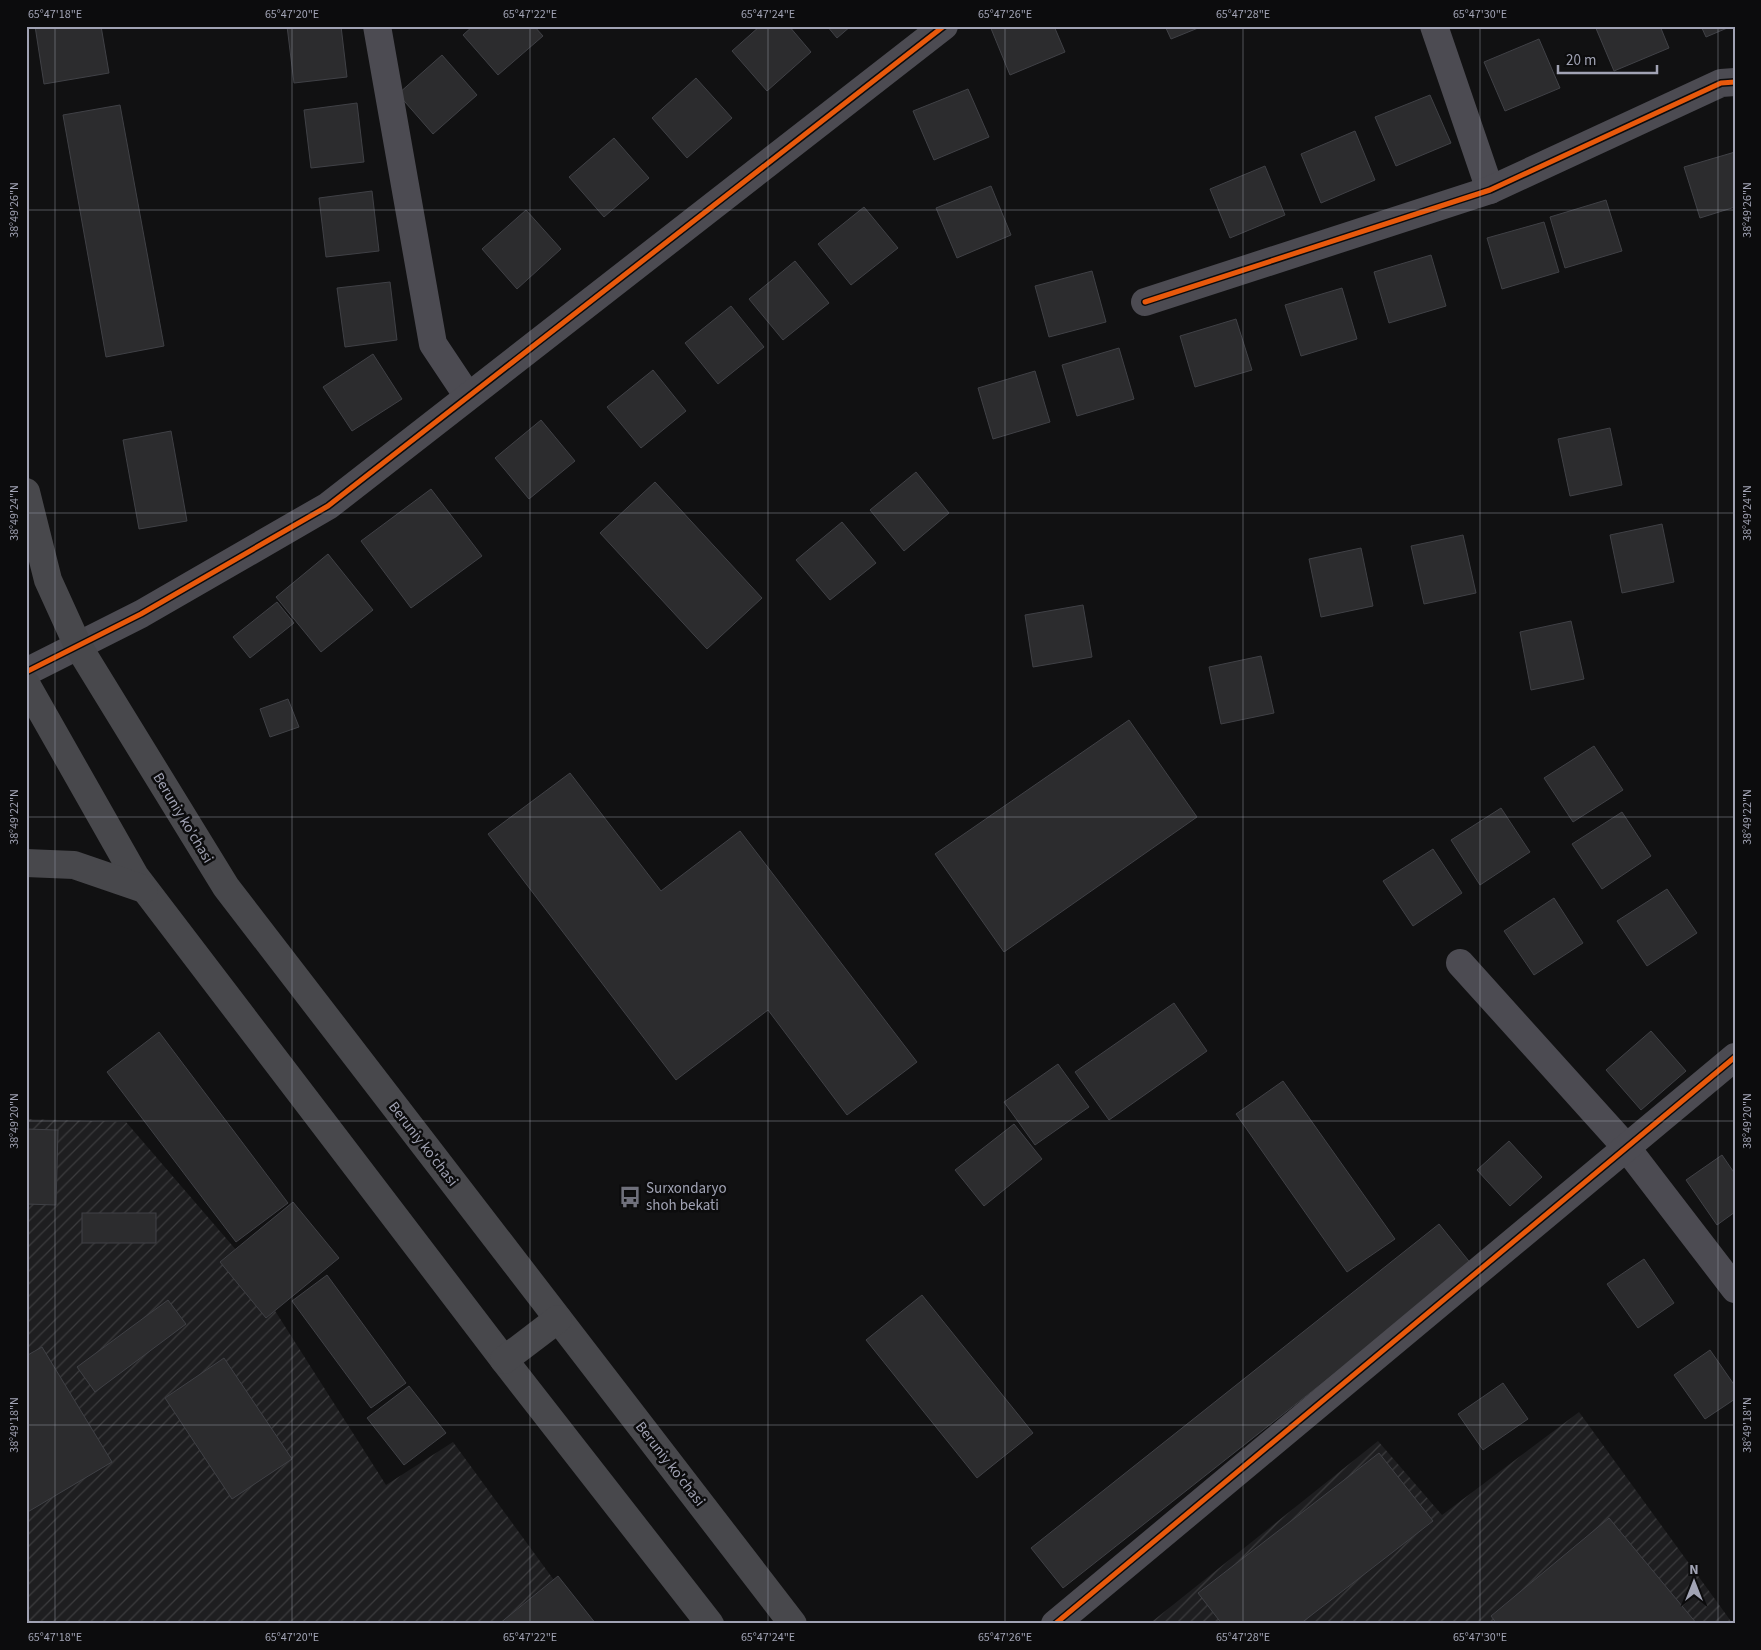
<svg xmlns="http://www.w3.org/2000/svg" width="1761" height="1650" font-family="'Source Sans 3',sans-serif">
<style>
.industrial{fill:url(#industrial-furrows)}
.building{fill:#2c2c2e;stroke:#404146}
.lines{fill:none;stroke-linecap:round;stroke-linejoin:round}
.minor{stroke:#4c4b52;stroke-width:28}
.major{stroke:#48484c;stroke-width:28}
.cycleway-casing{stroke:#0c0c0d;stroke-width:8}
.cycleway{stroke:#e8590c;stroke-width:5}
.ticks{fill:none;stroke:#a1a3b4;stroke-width:1;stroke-opacity:0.45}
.labels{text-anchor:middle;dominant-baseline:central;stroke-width:5;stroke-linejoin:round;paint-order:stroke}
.street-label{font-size:15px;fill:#a1a3b4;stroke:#0c0c0d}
.poi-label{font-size:15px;fill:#a1a3b4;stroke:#0c0c0d;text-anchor:start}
.neatline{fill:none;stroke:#a1a3b4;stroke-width:2}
.ticks-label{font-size:12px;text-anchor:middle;fill:#a1a3b4}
</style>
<defs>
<pattern id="industrial-furrows" width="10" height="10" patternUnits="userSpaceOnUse" patternTransform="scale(1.25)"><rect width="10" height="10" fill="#1e1e20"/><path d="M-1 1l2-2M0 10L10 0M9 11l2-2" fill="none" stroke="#3c3c3e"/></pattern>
</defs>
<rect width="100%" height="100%" fill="#111112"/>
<!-- industrial -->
<g class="industrial">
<polygon points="26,1119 126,1122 237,1251 386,1485 453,1442 586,1624 26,1624"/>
<polygon points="1579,1412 1733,1624 1149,1624 1378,1441 1442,1515"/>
</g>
<!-- building -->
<g class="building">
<polygon points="35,26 101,26 109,73 44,84"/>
<polygon points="287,26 341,26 347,77 294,83"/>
<polygon points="473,26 534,26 543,36 498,75 463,35"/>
<polygon points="760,26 789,26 811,52 767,91 732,51"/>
<polygon points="827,26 851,26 837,38"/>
<polygon points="990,26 1054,26 1065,52 1010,75"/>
<polygon points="1165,26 1203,26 1171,39"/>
<polygon points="1595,26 1660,26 1669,48 1614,71"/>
<polygon points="1701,26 1732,26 1706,37"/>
<polygon points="1539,39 1560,88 1505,111 1484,62"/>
<polygon points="442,55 477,95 433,134 398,94"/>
<polygon points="696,78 732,118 687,158 652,118"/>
<polygon points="968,89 989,137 934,160 913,111"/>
<polygon points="1430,95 1451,143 1396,166 1375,117"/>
<polygon points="357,103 364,162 311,168 304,110"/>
<polygon points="120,105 164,346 106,357 63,115"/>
<polygon points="1355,131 1375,180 1321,203 1301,154"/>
<polygon points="614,138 649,178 604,217 569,177"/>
<polygon points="1735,152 1735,207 1700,218 1684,167"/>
<polygon points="1265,166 1285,215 1230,238 1210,189"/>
<polygon points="991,186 1011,235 957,258 936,208"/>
<polygon points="372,191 379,251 326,257 319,198"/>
<polygon points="1606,200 1622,251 1565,268 1550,217"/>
<polygon points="864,207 898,248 851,285 818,244"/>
<polygon points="526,210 561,249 517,289 482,249"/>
<polygon points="1544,222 1559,272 1502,289 1487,238"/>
<polygon points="1431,255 1446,306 1389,323 1374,272"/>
<polygon points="795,261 829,303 783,340 749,299"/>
<polygon points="1092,271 1106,322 1049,337 1035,286"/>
<polygon points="390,282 397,340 345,347 337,288"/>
<polygon points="1342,288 1357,339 1301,356 1285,305"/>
<polygon points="731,306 764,347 718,384 685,343"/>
<polygon points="1236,319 1252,370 1195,387 1180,336"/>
<polygon points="1119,348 1134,399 1077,416 1062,365"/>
<polygon points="373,354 402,399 352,431 323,387"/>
<polygon points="653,370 686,411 641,448 607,407"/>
<polygon points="1035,371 1050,422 993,439 978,388"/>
<polygon points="541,420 575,461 529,499 495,458"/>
<polygon points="1610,428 1622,485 1570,496 1558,439"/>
<polygon points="171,431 187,521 139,529 123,440"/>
<polygon points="916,472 949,513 904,551 870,510"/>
<polygon points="655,482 762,598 707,649 600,533"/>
<polygon points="431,489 482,556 411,608 361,541"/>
<polygon points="842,522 876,563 830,600 796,560"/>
<polygon points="1662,524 1674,582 1622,593 1610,535"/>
<polygon points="1463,535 1476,593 1424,604 1411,546"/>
<polygon points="1361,548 1373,606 1321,617 1309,559"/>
<polygon points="328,554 373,610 321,652 276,597"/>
<polygon points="277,602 294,623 250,658 233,637"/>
<polygon points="1083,605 1092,657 1033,667 1025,615"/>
<polygon points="1571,621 1584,679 1531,690 1520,632"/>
<polygon points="1261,656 1274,713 1221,724 1209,667"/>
<polygon points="288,699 299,727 270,737 260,709"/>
<polygon points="1129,720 1197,817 1004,952 935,854"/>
<polygon points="1594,746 1623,790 1573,822 1544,778"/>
<polygon points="570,773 661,891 740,831 917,1062 847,1115 768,1010 676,1080 488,834"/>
<polygon points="1501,808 1530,852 1480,885 1451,840"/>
<polygon points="1622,812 1651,856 1602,889 1572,844"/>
<polygon points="1433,849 1462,893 1413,926 1383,881"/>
<polygon points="1667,889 1697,933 1647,966 1617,921"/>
<polygon points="1554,898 1583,943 1534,975 1504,931"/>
<polygon points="1174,1003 1207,1051 1109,1120 1075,1072"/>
<polygon points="1651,1031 1686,1071 1641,1110 1606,1070"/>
<polygon points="159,1032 288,1203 236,1242 107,1072"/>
<polygon points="1058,1064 1089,1107 1035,1145 1004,1102"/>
<polygon points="1283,1081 1395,1239 1347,1272 1236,1114"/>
<polygon points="1014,1124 1042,1159 984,1206 955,1170"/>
<polygon points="26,1129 58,1130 56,1205 26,1204"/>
<polygon points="1509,1141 1542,1177 1510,1206 1477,1170"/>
<polygon points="1722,1155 1735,1174 1735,1212 1717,1225 1686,1180"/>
<polygon points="293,1202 339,1258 266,1318 220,1262"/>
<rect x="82" y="1213" width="74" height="30"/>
<polygon points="1439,1224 1472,1265 1063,1588 1031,1548"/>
<polygon points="1644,1259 1674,1303 1638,1328 1607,1284"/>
<polygon points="327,1275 406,1383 371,1408 292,1301"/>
<polygon points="922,1295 1033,1433 977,1478 866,1340"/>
<polygon points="168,1300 186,1324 95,1392 77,1367"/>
<polygon points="42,1347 112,1462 26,1513 26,1356"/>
<polygon points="1710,1350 1735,1386 1735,1399 1705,1419 1674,1375"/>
<polygon points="224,1358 292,1459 232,1499 165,1398"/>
<polygon points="1503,1383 1528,1419 1483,1450 1458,1414"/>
<polygon points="409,1386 446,1433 404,1465 367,1418"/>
<polygon points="1379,1453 1433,1521 1300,1624 1222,1624 1198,1593"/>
<polygon points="1609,1518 1697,1624 1497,1624 1491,1616"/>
<polygon points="558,1576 596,1624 499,1624"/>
</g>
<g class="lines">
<!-- minor -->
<g class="minor">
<polyline points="377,26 433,344 467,395"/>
<polyline points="1434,26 1490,190"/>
<polyline points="1145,302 1490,190 1721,83 1735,82"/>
<polyline points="26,672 141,614 328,506 944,26"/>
<polyline points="1460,963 1626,1147 1735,1289"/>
<polyline points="1055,1624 1735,1057"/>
</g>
<!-- major -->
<g class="major">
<polyline points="26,492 48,580 78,646 226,887 793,1624"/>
<polyline points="26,684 135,876 504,1360 710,1624"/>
<polyline points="26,863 74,865 144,889"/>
<polyline points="504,1360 558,1319"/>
</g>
<!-- cycleway casing -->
<g class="cycleway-casing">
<g id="cycleway">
<polyline points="1145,302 1490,190 1721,83 1735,82"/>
<polyline points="26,672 141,614 328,506 944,26"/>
<polyline points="1055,1624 1735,1057"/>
</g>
</g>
<!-- cycleway -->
<use href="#cycleway" class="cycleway"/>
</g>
<!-- ticks -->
<path class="ticks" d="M55,26V1624M292,26V1624M530,26V1624M768,26V1624M1005,26V1624M1243,26V1624M1480,26V1624M1718,26V1624M26,210H1735M26,513H1735M26,817H1735M26,1121H1735M26,1425H1735"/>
<!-- icons -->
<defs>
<g id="bus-bare" transform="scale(1.725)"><path d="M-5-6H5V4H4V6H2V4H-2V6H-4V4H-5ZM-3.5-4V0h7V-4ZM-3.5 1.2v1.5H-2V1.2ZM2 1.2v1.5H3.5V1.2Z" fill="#6f707b" stroke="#0c0c0d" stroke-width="2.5" paint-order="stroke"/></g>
</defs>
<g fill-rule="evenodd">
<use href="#bus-bare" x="630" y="1197"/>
</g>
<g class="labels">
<!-- street labels -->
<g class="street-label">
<text transform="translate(183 818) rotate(59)">Beruniy ko'chasi</text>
<text transform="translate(423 1144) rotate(52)">Beruniy ko'chasi</text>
<text transform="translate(670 1464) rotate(52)">Beruniy ko'chasi</text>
</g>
<!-- poi labels -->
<g class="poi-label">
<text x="646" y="1188">Surxondaryo<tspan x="646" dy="17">shoh bekati</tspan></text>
</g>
</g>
<!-- border -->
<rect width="1761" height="1650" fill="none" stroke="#0c0c0d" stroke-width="55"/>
<!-- north arrow -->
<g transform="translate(1694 1582)" stroke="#0c0c0d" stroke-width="4" paint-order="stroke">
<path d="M0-4L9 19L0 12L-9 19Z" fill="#a1a3b4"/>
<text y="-8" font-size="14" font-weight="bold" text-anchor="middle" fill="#a1a3b4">N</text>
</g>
<!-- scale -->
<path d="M1558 65v8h99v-8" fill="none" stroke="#a1a3b4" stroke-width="2.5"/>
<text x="1566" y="65" font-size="15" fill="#a1a3b4" stroke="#0c0c0d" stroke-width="4" paint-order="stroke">20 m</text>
<rect x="28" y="28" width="1706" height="1594" class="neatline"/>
<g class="ticks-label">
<text x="55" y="18">65°47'18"E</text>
<text x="292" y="18">65°47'20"E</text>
<text x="530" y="18">65°47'22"E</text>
<text x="768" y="18">65°47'24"E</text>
<text x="1005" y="18">65°47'26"E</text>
<text x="1243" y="18">65°47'28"E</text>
<text x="1480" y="18">65°47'30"E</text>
<text transform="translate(14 210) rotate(-90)" y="4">38°49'26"N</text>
<text transform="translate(1747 210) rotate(-90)" y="4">38°49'26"N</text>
<text transform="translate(14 513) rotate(-90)" y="4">38°49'24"N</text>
<text transform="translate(1747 513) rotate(-90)" y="4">38°49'24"N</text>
<text transform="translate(14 817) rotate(-90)" y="4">38°49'22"N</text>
<text transform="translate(1747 817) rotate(-90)" y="4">38°49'22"N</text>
<text transform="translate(14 1121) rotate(-90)" y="4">38°49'20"N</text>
<text transform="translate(1747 1121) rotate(-90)" y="4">38°49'20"N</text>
<text transform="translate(14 1425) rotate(-90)" y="4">38°49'18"N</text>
<text transform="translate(1747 1425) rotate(-90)" y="4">38°49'18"N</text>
<text x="55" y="1641">65°47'18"E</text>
<text x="292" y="1641">65°47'20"E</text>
<text x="530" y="1641">65°47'22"E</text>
<text x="768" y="1641">65°47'24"E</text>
<text x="1005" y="1641">65°47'26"E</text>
<text x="1243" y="1641">65°47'28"E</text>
<text x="1480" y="1641">65°47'30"E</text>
</g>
</svg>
